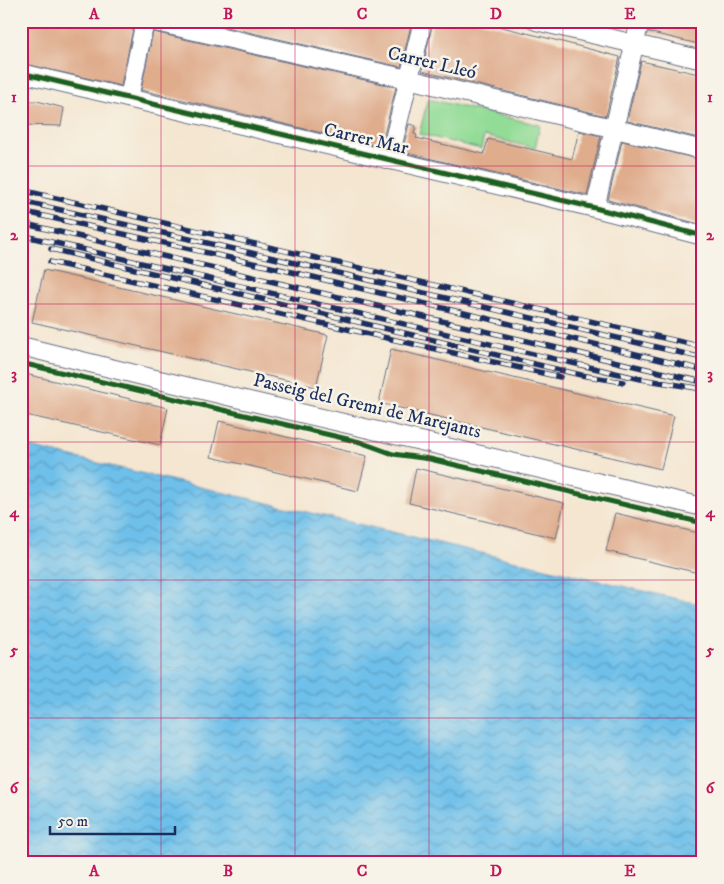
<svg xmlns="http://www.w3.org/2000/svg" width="724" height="884" font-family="'IM FELL DW Pica',serif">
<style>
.green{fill:#93dc97;stroke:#57867a}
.water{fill:url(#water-waves);stroke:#4478a4}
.building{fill:#dfac8c}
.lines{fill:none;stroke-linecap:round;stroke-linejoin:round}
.minor-casing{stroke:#676f86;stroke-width:20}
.minor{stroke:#fff;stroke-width:18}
.rail-casing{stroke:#1b2f5e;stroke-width:5.5}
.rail{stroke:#f7f3e8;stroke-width:4;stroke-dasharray:11;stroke-linecap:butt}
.cycleway-casing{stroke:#f7f3e8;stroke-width:8}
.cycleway{stroke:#1b5e20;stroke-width:5}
.grid{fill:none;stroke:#c2185b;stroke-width:1;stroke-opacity:0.55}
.labels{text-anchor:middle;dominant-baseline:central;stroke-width:5;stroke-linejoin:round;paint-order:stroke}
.street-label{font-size:19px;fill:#1b2f5e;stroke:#f7f3e8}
.neatline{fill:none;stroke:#c2185b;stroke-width:2}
.grid-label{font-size:16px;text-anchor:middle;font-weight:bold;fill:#c2185b}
</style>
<defs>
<pattern id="water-waves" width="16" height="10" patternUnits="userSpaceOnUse" patternTransform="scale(1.25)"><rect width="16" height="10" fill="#6ec0ea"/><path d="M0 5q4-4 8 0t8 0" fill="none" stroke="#5a9cc1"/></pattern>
</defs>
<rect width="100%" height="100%" fill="#f7f3e8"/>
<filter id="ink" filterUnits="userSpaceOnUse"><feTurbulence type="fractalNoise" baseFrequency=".02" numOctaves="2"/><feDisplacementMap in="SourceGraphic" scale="10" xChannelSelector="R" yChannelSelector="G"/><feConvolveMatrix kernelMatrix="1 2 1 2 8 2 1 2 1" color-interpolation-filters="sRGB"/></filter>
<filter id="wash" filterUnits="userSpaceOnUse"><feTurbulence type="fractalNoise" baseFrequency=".0096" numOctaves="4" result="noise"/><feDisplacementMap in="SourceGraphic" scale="20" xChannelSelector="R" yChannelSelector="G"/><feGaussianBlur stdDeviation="1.12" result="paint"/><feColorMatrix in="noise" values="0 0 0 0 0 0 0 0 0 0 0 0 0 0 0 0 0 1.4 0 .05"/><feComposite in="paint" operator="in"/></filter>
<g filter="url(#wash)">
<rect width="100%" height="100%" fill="#f4e6d0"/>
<!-- green -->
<polygon class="green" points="428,99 540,125 535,148 484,136 481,149 419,134"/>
<!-- water -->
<polygon class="water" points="21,445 703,605 703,863 21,863"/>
<g id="blocks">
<!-- building -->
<g class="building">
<polygon points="21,21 122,21 134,24 121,86 21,63"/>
<polygon points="200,21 412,21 401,67"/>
<polygon points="433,21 477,21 547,38 620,57 606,116 422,71"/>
<polygon points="650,21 703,21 703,45 648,32"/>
<polygon points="153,32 396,87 381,147 141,90"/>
<polygon points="641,61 703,75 703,139 627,121"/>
<polygon points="21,101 37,101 64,108 61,126 21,125"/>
<polygon points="409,124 416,126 414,134 417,135 416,138 484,154 488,139 572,159 579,131 601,136 587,195 402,152"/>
<polygon points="622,141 703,160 703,225 608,200"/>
<polygon points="44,270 328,335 316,387 32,322"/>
<polygon points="391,349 674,416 661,469 379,403"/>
<polygon points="21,373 168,408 160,445 21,414"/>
<polygon points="219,421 367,456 358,491 211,457"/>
<polygon points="416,468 564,503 556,538 409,503"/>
<polygon points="615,513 703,534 703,574 606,551"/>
</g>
</g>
</g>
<g filter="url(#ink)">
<use href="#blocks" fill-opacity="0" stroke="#676f86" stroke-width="1"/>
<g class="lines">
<!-- minor casing -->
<g class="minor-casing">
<g id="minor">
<polyline points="151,21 408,79 703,150"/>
<polyline points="536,21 703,60"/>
<polyline points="21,73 595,208 703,236"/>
<polyline points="129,98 145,21"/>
<polyline points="389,160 423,21"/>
<polyline points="595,208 640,21"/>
<polyline points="21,346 155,379 703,507"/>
</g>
</g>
<!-- minor -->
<use href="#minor" class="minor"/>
<!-- rail casing -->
<g class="rail-casing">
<g id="rail">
<polyline points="21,190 703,347"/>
<polyline points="21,201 278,259 703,358"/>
<polyline points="21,211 275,268 703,370"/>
<polyline points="21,223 703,382"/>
<polyline points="21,235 641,379 703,389"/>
<polyline points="51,249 581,375 623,382"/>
<polyline points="50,262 560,377"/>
</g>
</g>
<!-- rail -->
<use href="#rail" class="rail"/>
<!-- cycleway casing -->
<g class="cycleway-casing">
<g id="cycleway">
<polyline points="21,73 595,208 703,236"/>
<polyline points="21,363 360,442 393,454 430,459 703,523"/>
</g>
</g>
<!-- cycleway -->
<use href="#cycleway" class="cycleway"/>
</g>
</g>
<!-- grid -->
<path class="grid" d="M161,21V863M295,21V863M429,21V863M563,21V863M21,166H703M21,304H703M21,442H703M21,580H703M21,718H703"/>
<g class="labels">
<!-- street labels -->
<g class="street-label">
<text transform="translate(432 63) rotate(13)">Carrer Lleó</text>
<text transform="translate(366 139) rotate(13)">Carrer Mar</text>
<text transform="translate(367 406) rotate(13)">Passeig del Gremi de Marejants</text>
</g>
</g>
<!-- margin -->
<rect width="724" height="884" fill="none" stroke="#f7f3e8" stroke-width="55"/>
<!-- scale -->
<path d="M50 826v8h125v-8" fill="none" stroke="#1b2f5e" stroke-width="2.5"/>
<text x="58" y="826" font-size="15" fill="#1b2f5e" stroke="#f7f3e8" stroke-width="4" paint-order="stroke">50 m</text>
<rect x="28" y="28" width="668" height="828" class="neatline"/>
<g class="grid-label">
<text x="94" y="19">A</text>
<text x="228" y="19">B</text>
<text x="362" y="19">C</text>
<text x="496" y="19">D</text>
<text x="630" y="19">E</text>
<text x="14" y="102">1</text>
<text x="710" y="102">1</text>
<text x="14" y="240">2</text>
<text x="710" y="240">2</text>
<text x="14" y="379">3</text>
<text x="710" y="379">3</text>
<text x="14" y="517">4</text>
<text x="710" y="517">4</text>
<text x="14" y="655">5</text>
<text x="710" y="655">5</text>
<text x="14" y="793">6</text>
<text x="710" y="793">6</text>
<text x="94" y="876">A</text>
<text x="228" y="876">B</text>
<text x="362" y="876">C</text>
<text x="496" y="876">D</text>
<text x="630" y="876">E</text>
</g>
</svg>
